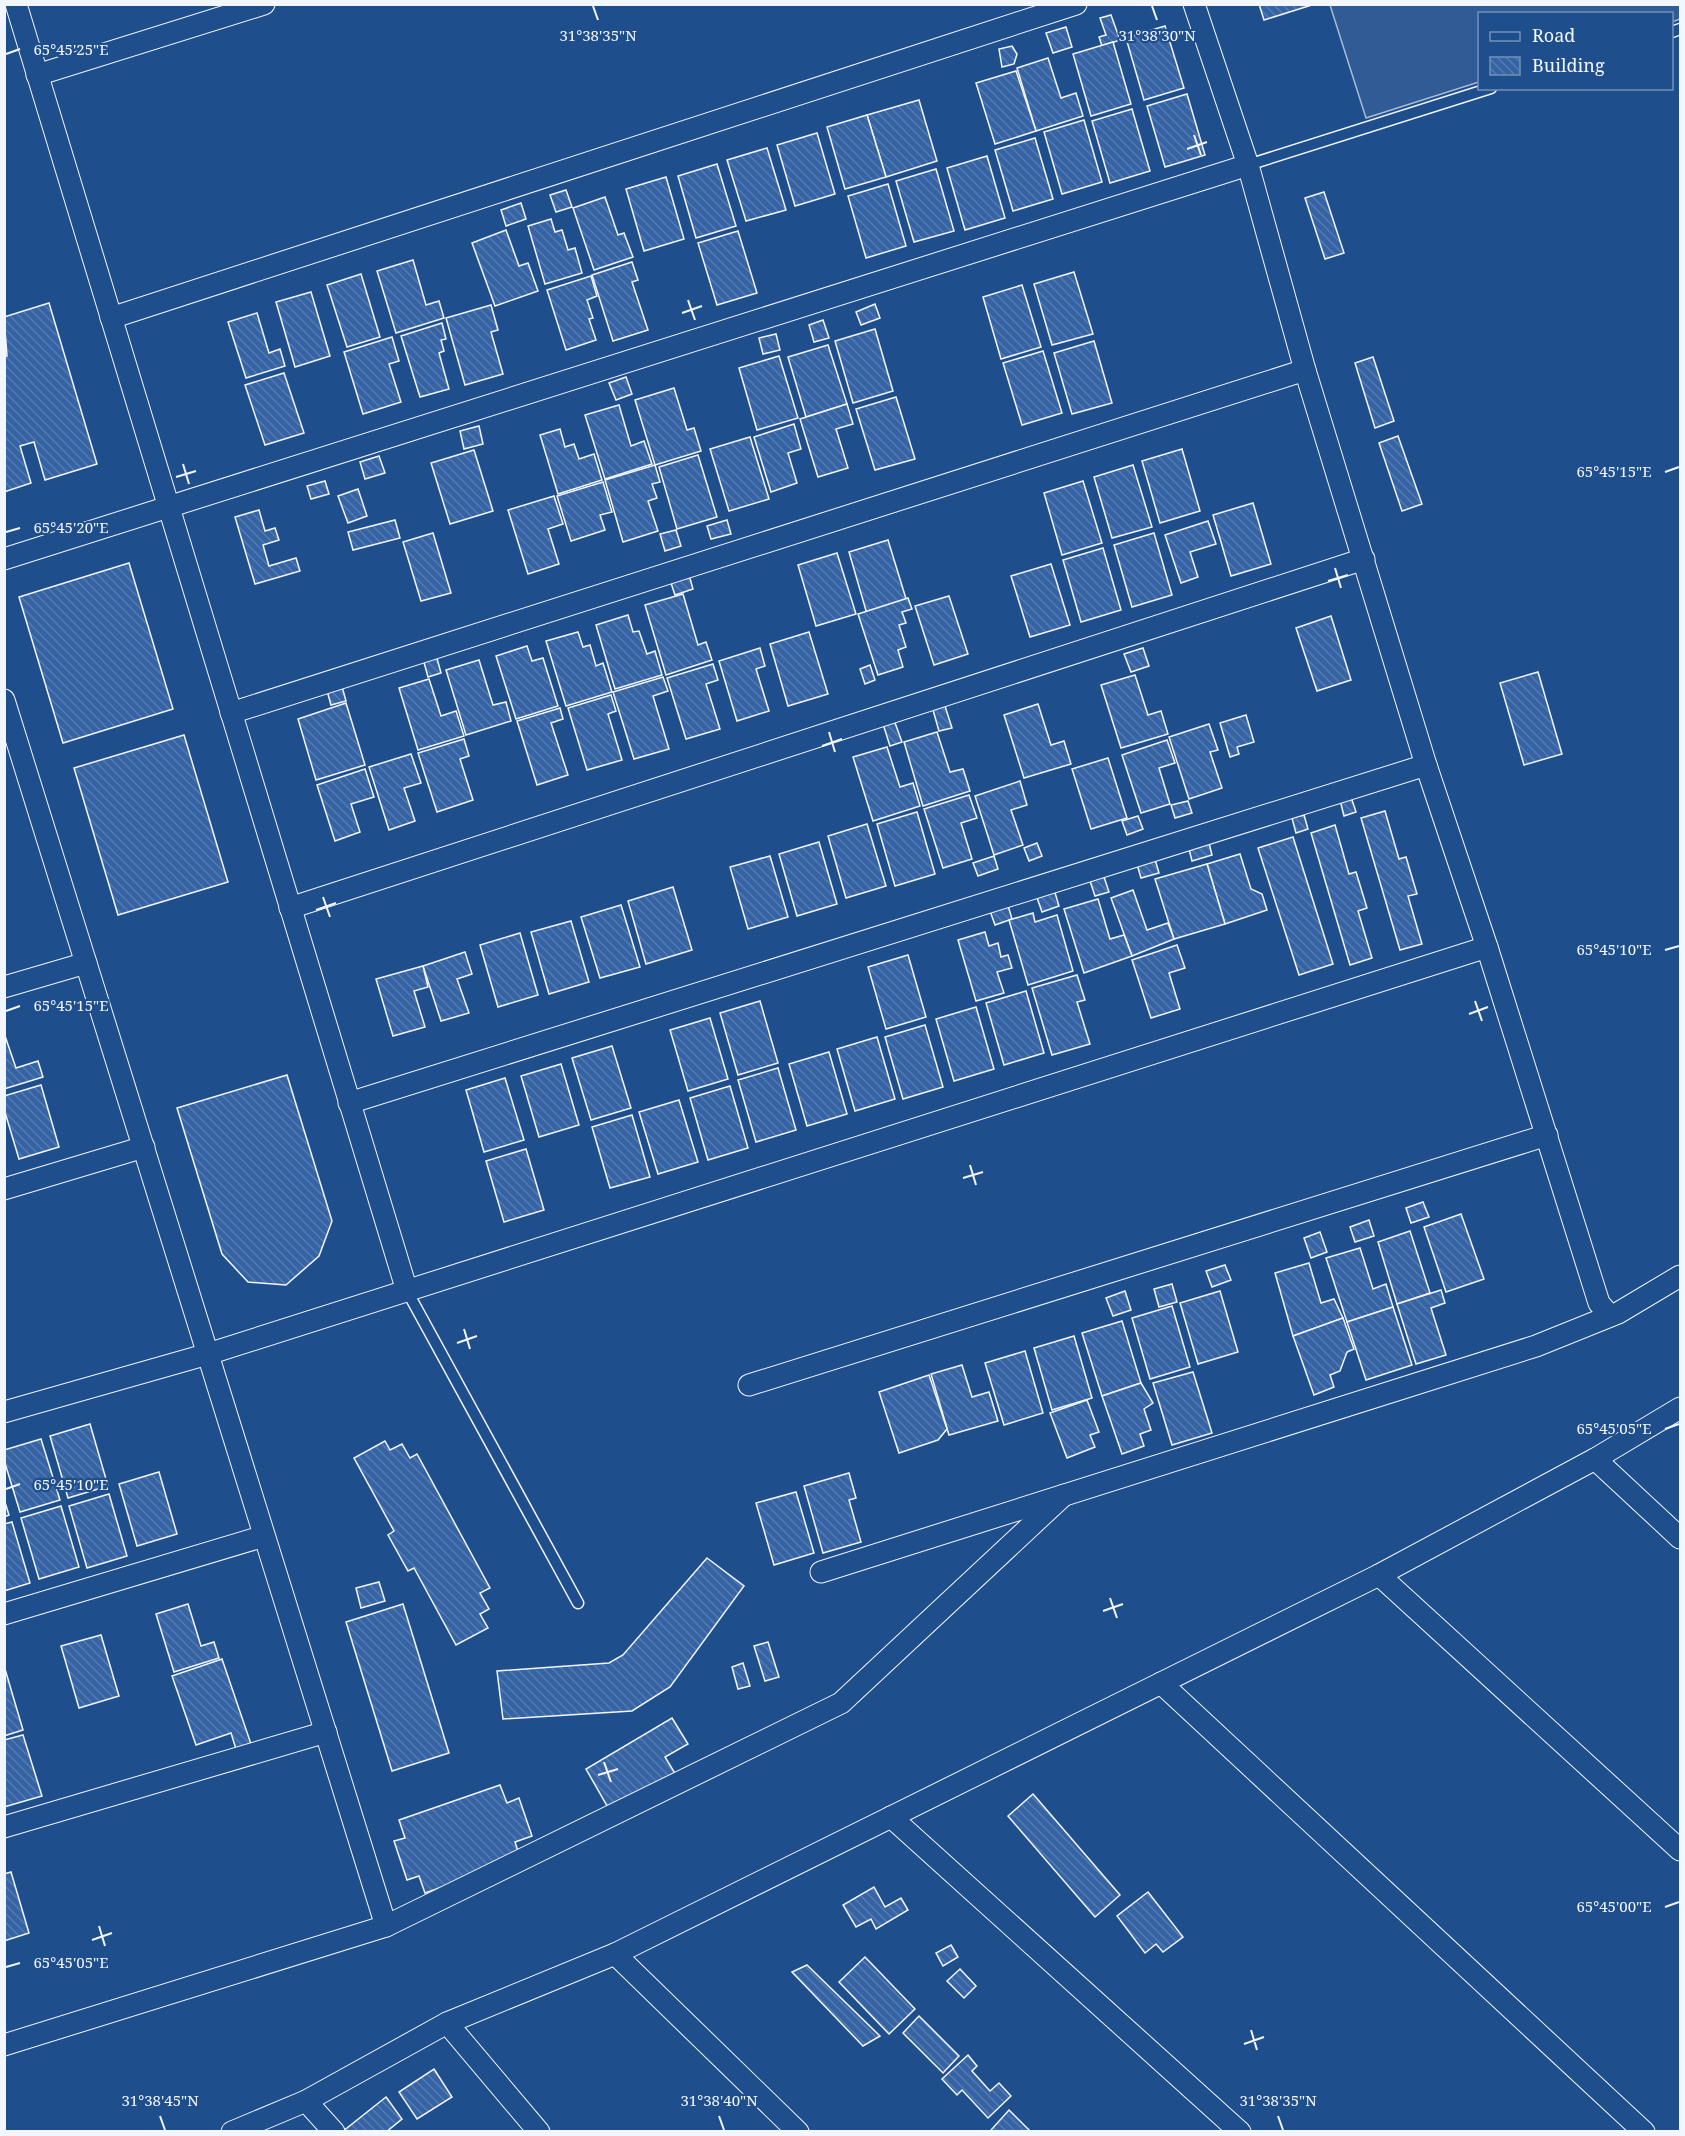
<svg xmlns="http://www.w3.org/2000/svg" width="1685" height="2136" font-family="'Noto Serif',serif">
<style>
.built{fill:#305b95;stroke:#a8bbd7;stroke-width:1.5}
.building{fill:url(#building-back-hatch);stroke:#f2f6ff;stroke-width:1.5}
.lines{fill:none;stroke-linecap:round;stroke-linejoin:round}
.lane-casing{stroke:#f2f6ff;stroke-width:13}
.street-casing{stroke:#f2f6ff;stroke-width:23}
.lane{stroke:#1f4e8c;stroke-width:10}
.street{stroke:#1f4e8c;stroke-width:21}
.ticks{fill:none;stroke:#f2f6ff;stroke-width:2}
.ticks-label{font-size:15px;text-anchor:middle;fill:#f2f6ff;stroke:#1f4e8c;stroke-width:4.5;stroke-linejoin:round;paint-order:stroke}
</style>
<defs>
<pattern id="building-back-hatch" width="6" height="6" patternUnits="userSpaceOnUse" patternTransform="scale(1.5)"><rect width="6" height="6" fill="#3563a3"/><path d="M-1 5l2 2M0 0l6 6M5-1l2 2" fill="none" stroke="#537ab1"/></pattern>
</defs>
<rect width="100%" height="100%" fill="#1f4e8c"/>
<!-- built -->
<polygon class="built" points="1680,4 1680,19 1672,22 1672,14 1480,14 1479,82 1366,118 1330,5"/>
<!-- building -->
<g class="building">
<polygon points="1259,4 1312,4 1312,5 1264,20"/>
<polygon points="1111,15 1120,40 1102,46 1099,37 1106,35 1100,18"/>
<polygon points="1165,26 1184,88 1144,100 1126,38"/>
<polygon points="1066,27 1072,47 1053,53 1046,33"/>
<polygon points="1113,42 1131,104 1091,116 1073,54"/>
<polygon points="1012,46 1017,54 1014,64 1002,67 999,49"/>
<polygon points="1048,58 1061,98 1076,93 1083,116 1036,131 1017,68"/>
<polygon points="1016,71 1036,131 995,144 976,83"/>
<polygon points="1187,94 1205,155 1165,167 1147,106"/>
<polygon points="919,100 937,161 886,177 867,115"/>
<polygon points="1132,109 1150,171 1110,183 1092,121"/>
<polygon points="867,115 886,177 845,189 827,127"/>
<polygon points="1084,120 1102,182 1062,194 1044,132"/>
<polygon points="817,133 835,194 795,206 777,145"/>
<polygon points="1035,138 1053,199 1013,211 995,150"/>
<polygon points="767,148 786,210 746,221 727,160"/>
<polygon points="987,156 1005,218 965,230 947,168"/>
<polygon points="717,164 736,226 696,238 678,176"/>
<polygon points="936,169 954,231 914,242 896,181"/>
<polygon points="666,177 684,239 644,251 626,189"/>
<polygon points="888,184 906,246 866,258 848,196"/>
<polygon points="566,190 572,207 556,212 550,195"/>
<polygon points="1324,192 1344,253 1325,259 1305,198"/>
<polygon points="605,197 618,235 624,233 633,257 594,270 573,208"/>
<polygon points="521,203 526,219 506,226 501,210"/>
<polygon points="551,219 555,232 562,230 568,250 575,248 582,273 545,284 528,226"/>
<polygon points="506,230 519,266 528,263 538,291 495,306 472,243"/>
<polygon points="738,231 757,293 717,305 698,243"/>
<polygon points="413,260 426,305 439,301 444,318 396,333 377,271"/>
<polygon points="632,262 638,280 632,282 648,330 613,341 592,275"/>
<polygon points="1074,272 1093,334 1052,345 1034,284"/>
<polygon points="361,274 380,337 347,347 327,285"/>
<polygon points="591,276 597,296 587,300 593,318 589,319 596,340 566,350 547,290"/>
<polygon points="1022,285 1041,347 1001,359 983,297"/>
<polygon points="311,292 330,356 295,367 276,302"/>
<polygon points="49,303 97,464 45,480 34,442 20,446 31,483 4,492 4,356 7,356 4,317"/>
<polygon points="875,304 880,318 861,325 856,312"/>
<polygon points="491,305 498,330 491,332 503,374 465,385 446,318"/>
<polygon points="257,313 269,353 280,349 285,366 246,378 228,322"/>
<polygon points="823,320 829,338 814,342 809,325"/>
<polygon points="442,323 446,339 441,340 444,351 439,353 449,389 420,397 401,336"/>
<polygon points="875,329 893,391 853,403 835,341"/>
<polygon points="776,334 780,350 763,354 759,338"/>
<polygon points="392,337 399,361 389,364 401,402 363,414 344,352"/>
<polygon points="1094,341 1112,403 1072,414 1054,353"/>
<polygon points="828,345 847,404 806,417 788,357"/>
<polygon points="1043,351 1062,413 1022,425 1003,363"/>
<polygon points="779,356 798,418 757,430 739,368"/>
<polygon points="1373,357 1394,421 1375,428 1355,363"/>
<polygon points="284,373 304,433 265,445 245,385"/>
<polygon points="626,377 632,394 616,400 609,383"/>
<polygon points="674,388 687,430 694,428 701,451 655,465 635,400"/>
<polygon points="896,397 915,459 875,470 856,409"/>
<polygon points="847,404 853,424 836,429 848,468 818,477 800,419"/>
<polygon points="619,405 631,446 644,441 652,464 605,479 585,415"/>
<polygon points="794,424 801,449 788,453 797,483 771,492 754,437"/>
<polygon points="479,426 483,444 464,449 460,431"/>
<polygon points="560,429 565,447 574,444 579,459 594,454 602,480 558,494 540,435"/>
<polygon points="1398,436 1422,504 1402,511 1379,443"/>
<polygon points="750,437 769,499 729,511 710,449"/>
<polygon points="1182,449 1200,511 1160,523 1142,461"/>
<polygon points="474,450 493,511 450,524 431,463"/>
<polygon points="698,455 717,517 677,529 659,467"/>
<polygon points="379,456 385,473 365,479 360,462"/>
<polygon points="655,465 660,482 652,484 657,498 648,501 658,531 623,542 605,480"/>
<polygon points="1133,465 1152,527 1112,538 1094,477"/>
<polygon points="325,481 329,494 311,499 307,486"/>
<polygon points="1083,481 1102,543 1062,555 1044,493"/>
<polygon points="603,482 612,512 600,515 605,530 571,541 557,496"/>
<polygon points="358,489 367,516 348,523 338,496"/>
<polygon points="554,496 563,524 548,529 559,564 528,574 508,510"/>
<polygon points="1253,503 1271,564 1231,576 1213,515"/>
<polygon points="259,510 265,531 275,528 279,540 263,545 269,566 296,558 300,571 255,584 235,517"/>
<polygon points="395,520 400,538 353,550 348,532"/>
<polygon points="727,520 731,534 711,539 707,526"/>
<polygon points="1208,521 1216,544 1190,552 1198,577 1181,583 1165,535"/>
<polygon points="676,530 681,546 665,551 660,534"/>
<polygon points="433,533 451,593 421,601 403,542"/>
<polygon points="1154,533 1172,595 1132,607 1114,545"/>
<polygon points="888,540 907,602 867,614 849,552"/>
<polygon points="1103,548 1121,610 1081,622 1063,560"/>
<polygon points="837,553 856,614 816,626 798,565"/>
<polygon points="129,563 173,709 63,743 19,597"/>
<polygon points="1051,564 1070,625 1030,637 1011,576"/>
<polygon points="689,575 693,589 675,595 670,580"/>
<polygon points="683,594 698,645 706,642 712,660 666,675 645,605"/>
<polygon points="949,596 968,654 934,665 915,606"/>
<polygon points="908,598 912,609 902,612 906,623 899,625 906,647 898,650 903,667 878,675 858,614"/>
<polygon points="628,615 633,632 639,631 647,654 655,651 662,675 615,689 596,625"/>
<polygon points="1331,616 1351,680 1317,691 1296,628"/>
<polygon points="578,632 583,647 590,645 596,666 603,663 612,692 566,706 546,641"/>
<polygon points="809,632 828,694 788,706 770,644"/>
<polygon points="527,646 532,661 543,658 558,706 516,719 496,656"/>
<polygon points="760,648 765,666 756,669 769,711 737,721 719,661"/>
<polygon points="1143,648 1149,666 1131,672 1124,654"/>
<polygon points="435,651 441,673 428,677 422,655"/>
<polygon points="479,660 493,705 506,702 511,721 466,735 446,670"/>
<polygon points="713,664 718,680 706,684 720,729 686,739 667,678"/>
<polygon points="870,665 875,680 865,684 860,669"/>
<polygon points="1538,672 1562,754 1524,765 1500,683"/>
<polygon points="1135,675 1148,715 1161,711 1168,734 1121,748 1101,685"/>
<polygon points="663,677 668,691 653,696 669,749 634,759 613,692"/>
<polygon points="429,679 441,716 456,711 464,736 418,750 399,688"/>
<polygon points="341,683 346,701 331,705 326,687"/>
<polygon points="611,695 616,711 608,714 622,760 587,770 568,708"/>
<polygon points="346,703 365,765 316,780 298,719"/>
<polygon points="1038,704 1051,745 1064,741 1071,764 1024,778 1004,715"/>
<polygon points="945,706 952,728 939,731 933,710"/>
<polygon points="560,708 563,719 551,723 568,775 537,785 517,721"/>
<polygon points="1246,715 1254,742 1237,747 1239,754 1230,757 1220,723"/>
<polygon points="894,720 902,742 890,746 883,724"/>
<polygon points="1209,724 1218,750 1210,752 1222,788 1189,799 1169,737"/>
<polygon points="937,732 950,772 963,769 970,791 923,806 904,742"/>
<polygon points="184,735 228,882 118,915 74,768"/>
<polygon points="464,739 469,756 460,759 473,800 437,812 418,753"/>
<polygon points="1167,740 1175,763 1159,768 1170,804 1141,813 1122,755"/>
<polygon points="887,747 900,787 913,783 920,806 873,821 853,757"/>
<polygon points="411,754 421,783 404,788 415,821 389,830 369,767"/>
<polygon points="1108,758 1127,818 1091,829 1072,769"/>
<polygon points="365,769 374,797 351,804 360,832 335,841 317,785"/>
<polygon points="1020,781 1027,805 1011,810 1023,845 994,855 975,796"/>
<polygon points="969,795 977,818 961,823 972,859 943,868 924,809"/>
<polygon points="1351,797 1356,812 1344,816 1340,800"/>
<polygon points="1188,801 1192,813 1175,818 1171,805"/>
<polygon points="1385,811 1399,859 1406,857 1417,894 1408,896 1422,944 1400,950 1361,818"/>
<polygon points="917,812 935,874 895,886 877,824"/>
<polygon points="1304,815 1308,829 1296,833 1292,818"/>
<polygon points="1138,816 1143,829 1127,835 1122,821"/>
<polygon points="867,824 886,886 846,898 828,836"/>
<polygon points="1335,825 1349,874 1356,872 1367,908 1358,911 1372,958 1350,965 1311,833"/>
<polygon points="1293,837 1333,964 1299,975 1258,848"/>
<polygon points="819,842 837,904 797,916 779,854"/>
<polygon points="1037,843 1042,856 1029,861 1024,848"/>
<polygon points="1209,843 1212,855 1192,861 1189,849"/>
<polygon points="1240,854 1251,889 1262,894 1267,910 1225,924 1207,864"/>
<polygon points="770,856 788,917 748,929 730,867"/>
<polygon points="994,856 998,869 978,876 973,863"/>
<polygon points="1154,856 1159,873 1141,878 1136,861"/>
<polygon points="1207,864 1225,924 1174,939 1155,879"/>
<polygon points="1103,874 1109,892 1095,896 1089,878"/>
<polygon points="1053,886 1059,906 1042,912 1035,892"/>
<polygon points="673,887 692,950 646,964 628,901"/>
<polygon points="1133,890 1147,930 1168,923 1174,939 1132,956 1111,898"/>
<polygon points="1098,899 1110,939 1124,935 1132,956 1084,973 1064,909"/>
<polygon points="1007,902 1012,919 995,925 989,908"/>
<polygon points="621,905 640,967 600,978 581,917"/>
<polygon points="1033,913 1035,922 1057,915 1073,971 1028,985 1009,920"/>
<polygon points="571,921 589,982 549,994 531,932"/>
<polygon points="985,932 989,946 998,943 1001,957 1008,955 1012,968 997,972 1004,993 976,1001 958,940"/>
<polygon points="520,933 538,995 498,1007 480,945"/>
<polygon points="1177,945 1185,968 1169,973 1180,1009 1151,1018 1132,960"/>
<polygon points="465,952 472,974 457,979 469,1013 441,1021 423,966"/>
<polygon points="908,955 926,1017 886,1029 868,967"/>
<polygon points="423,966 428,987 414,991 425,1027 393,1036 376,979"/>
<polygon points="1077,975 1085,1000 1077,1002 1090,1044 1052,1055 1032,988"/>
<polygon points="1026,991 1044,1053 1004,1065 986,1003"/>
<polygon points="760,1001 778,1063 738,1075 720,1013"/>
<polygon points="976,1007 994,1069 954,1081 936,1019"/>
<polygon points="710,1018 728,1079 688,1091 670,1030"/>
<polygon points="925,1025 943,1087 903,1099 885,1037"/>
<polygon points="4,1033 16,1068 38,1061 43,1077 4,1089"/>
<polygon points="877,1037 895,1099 855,1111 837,1049"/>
<polygon points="612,1046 631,1108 591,1120 572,1058"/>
<polygon points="829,1052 847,1114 807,1126 789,1064"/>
<polygon points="561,1064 579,1125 539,1137 521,1076"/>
<polygon points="778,1068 796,1130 756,1142 738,1080"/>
<polygon points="287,1075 332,1221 319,1256 286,1285 248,1282 222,1254 177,1108"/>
<polygon points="505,1078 524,1140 484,1152 466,1090"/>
<polygon points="41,1085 59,1147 19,1159 4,1109 4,1096"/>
<polygon points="730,1086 748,1148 708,1160 690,1098"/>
<polygon points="679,1100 698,1162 658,1174 639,1112"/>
<polygon points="632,1115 650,1177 610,1188 592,1127"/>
<polygon points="526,1149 544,1210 504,1222 486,1161"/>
<polygon points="1423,1202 1429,1217 1411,1223 1406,1208"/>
<polygon points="1461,1214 1484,1279 1446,1292 1424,1227"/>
<polygon points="1369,1220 1374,1236 1355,1242 1350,1227"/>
<polygon points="1410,1231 1430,1293 1397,1304 1378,1242"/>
<polygon points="1320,1232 1327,1252 1311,1258 1304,1238"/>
<polygon points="1360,1248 1373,1289 1386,1284 1393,1307 1347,1322 1326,1258"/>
<polygon points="1309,1263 1321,1303 1334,1299 1343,1318 1293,1336 1275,1273"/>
<polygon points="1225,1265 1231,1280 1212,1287 1206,1271"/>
<polygon points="1172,1284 1177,1302 1159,1307 1154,1289"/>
<polygon points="1441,1290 1445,1303 1431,1308 1446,1355 1416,1364 1397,1304"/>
<polygon points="1125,1291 1131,1310 1113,1316 1106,1298"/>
<polygon points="1220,1291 1238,1352 1198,1364 1180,1303"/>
<polygon points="1172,1306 1190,1367 1150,1379 1132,1318"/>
<polygon points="1393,1307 1412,1365 1366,1380 1347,1322"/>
<polygon points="1343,1318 1354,1349 1347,1352 1340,1371 1330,1375 1334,1387 1314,1395 1293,1336"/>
<polygon points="1122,1321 1141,1383 1102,1396 1082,1333"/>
<polygon points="1074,1336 1092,1398 1052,1410 1034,1348"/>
<polygon points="1025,1351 1043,1413 1004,1425 985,1363"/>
<polygon points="962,1365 972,1397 989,1392 998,1421 949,1435 931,1374"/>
<polygon points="1193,1372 1212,1433 1172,1445 1153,1383"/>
<polygon points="929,1375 947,1429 938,1440 899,1453 879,1392"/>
<polygon points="1141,1383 1153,1403 1144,1409 1151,1430 1140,1434 1144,1446 1122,1454 1102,1396"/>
<polygon points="1087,1400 1099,1432 1090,1435 1095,1447 1067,1458 1050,1413"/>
<polygon points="90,1424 108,1486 68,1498 50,1436"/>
<polygon points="41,1439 60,1500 20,1512 4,1460 4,1450"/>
<polygon points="385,1441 390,1450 402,1444 410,1458 417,1454 490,1588 480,1593 489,1609 480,1614 488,1628 456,1645 414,1568 408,1571 388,1535 394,1531 354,1458"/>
<polygon points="159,1472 177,1534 137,1546 119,1484"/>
<polygon points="849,1473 856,1498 849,1500 861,1542 823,1553 804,1486"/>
<polygon points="796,1492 814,1553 774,1565 756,1503"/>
<polygon points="109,1494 127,1556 87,1568 69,1506"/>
<polygon points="4,1499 9,1515 4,1517"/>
<polygon points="61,1506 79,1567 39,1579 21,1518"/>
<polygon points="12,1522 30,1583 4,1591 4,1524"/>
<polygon points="707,1558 744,1586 670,1687 632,1711 503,1719 497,1671 609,1663 623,1655"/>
<polygon points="379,1582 385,1601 361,1608 356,1588"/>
<polygon points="188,1604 201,1646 214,1642 219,1658 174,1672 156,1614"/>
<polygon points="403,1604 449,1753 392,1771 346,1622"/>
<polygon points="101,1635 119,1696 79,1708 61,1646"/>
<polygon points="768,1642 779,1677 765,1681 754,1646"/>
<polygon points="222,1659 251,1744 236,1749 231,1733 196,1745 172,1676"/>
<polygon points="743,1663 750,1686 738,1689 732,1667"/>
<polygon points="5,1669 23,1730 4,1736 4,1669"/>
<polygon points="672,1718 688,1744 665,1757 679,1780 610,1811 586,1769"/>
<polygon points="23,1735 42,1796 4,1807 4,1740"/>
<polygon points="500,1785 507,1803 519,1798 532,1836 515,1842 521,1860 425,1893 419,1876 407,1880 394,1841 405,1838 399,1820"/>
<polygon points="1033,1794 1120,1895 1095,1917 1008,1816"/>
<polygon points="11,1872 29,1933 4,1941 4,1874"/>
<polygon points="874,1887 885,1907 901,1898 908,1910 876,1929 871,1919 856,1927 843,1905"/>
<polygon points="1148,1892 1183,1937 1163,1952 1156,1944 1145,1953 1117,1916"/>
<polygon points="951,1945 958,1957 943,1966 936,1953"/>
<polygon points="865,1957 915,2009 889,2034 839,1982"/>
<polygon points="807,1965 880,2036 863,2046 792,1972"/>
<polygon points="960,1969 976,1986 964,1998 947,1981"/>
<polygon points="919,2016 959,2056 943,2073 903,2033"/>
<polygon points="968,2055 977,2066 972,2071 990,2091 999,2083 1011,2096 988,2118 962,2090 957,2095 942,2079"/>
<polygon points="434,2069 452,2097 417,2119 399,2092"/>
<polygon points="386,2097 402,2119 386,2132 342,2132"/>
<polygon points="1009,2110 1031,2132 992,2132 991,2130"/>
</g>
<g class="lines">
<!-- lane casing -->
<g class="lane-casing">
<g id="lane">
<polyline points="1672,32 1680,29"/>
<polyline points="1248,165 1491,88"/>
<polyline points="407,1291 578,1603"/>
</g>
</g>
<!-- street casing -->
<g class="street-casing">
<g id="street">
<polyline points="16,4 407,1291"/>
<polyline points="1194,4 1248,165 1305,370 1426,765 1487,947 1599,1303 1610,1316"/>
<polyline points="37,75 264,4"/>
<polyline points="111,318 1076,4"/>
<polyline points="4,559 1248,165"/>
<polyline points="4,700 386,1926"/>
<polyline points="231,713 1305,370"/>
<polyline points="290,908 1364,559"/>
<polyline points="4,987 86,963"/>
<polyline points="349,1103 1426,765"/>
<polyline points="4,1189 144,1147"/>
<polyline points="749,1385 1547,1135"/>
<polyline points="4,1412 208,1354 1487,947"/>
<polyline points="1595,1459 1680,1538"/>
<polyline points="821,1572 1536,1346 1618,1313 1680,1276"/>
<polyline points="1379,1575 1680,1850"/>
<polyline points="4,1614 264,1536"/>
<polyline points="1161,1683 1644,2132"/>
<polyline points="891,1817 1240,2132"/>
<polyline points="4,1827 326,1732"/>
<polyline points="615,1954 798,2132"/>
<polyline points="447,2023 539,2132"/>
<polyline points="4,2045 386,1926 841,1703 1064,1495"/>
<polyline points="306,2101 334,2132"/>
<polyline points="232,2132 306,2101 447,2023 615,1954 1379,1575 1595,1459 1680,1408"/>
</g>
</g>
<!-- lane -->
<use href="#lane" class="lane"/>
<!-- street -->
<use href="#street" class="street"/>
</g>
<!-- ticks -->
<path class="ticks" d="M593,6L598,20M1152,6L1157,20M6,54L20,49M1194,135L1201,155M1187,149L1207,142M688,300L695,320M682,313L702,306M183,464L189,484M1665,472L1679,467M176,477L196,471M6,532L20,528M1335,568L1341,588M1328,581L1348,575M829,732L835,752M822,746L842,739M323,897L330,917M316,910L336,903M1665,950L1679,946M1475,1001L1482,1021M6,1011L20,1006M1469,1014L1488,1007M970,1165L976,1185M963,1178L983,1172M464,1329L470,1349M457,1343L477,1336M1665,1429L1679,1424M6,1489L20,1484M1110,1598L1117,1618M1103,1611L1123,1604M604,1762L611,1782M598,1775L618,1769M1665,1907L1679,1902M99,1926L105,1946M92,1940L112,1933M6,1967L20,1963M1251,2030L1257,2050M1244,2044L1264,2037M160,2116L165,2130M719,2116L724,2130M1278,2116L1283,2130"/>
<g class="ticks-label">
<text x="598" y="41">31°38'35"N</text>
<text x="1157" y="41">31°38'30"N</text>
<text x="71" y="55">65°45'25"E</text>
<text x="1614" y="477">65°45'15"E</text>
<text x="71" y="533">65°45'20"E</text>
<text x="1614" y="955">65°45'10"E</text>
<text x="71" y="1011">65°45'15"E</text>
<text x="1614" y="1434">65°45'05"E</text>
<text x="71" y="1490">65°45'10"E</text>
<text x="1614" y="1912">65°45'00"E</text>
<text x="71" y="1968">65°45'05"E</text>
<text x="160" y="2106">31°38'45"N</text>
<text x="719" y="2106">31°38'40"N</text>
<text x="1278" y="2106">31°38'35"N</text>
</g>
<!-- border -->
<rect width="1685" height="2136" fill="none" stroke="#f2f6ff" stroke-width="12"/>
<!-- legend -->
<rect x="1478" y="12" width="195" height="78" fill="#1f4e8c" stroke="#7391ba" stroke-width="1.5"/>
<rect x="1490" y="32" width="30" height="9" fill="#1f4e8c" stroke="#7391ba" stroke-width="1.5"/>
<text x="1532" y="42" font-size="18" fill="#f2f6ff">Road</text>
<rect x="1490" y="57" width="30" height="18" fill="url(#building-back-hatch)" stroke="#7391ba" stroke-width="1.5"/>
<text x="1532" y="72" font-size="18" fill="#f2f6ff">Building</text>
</svg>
